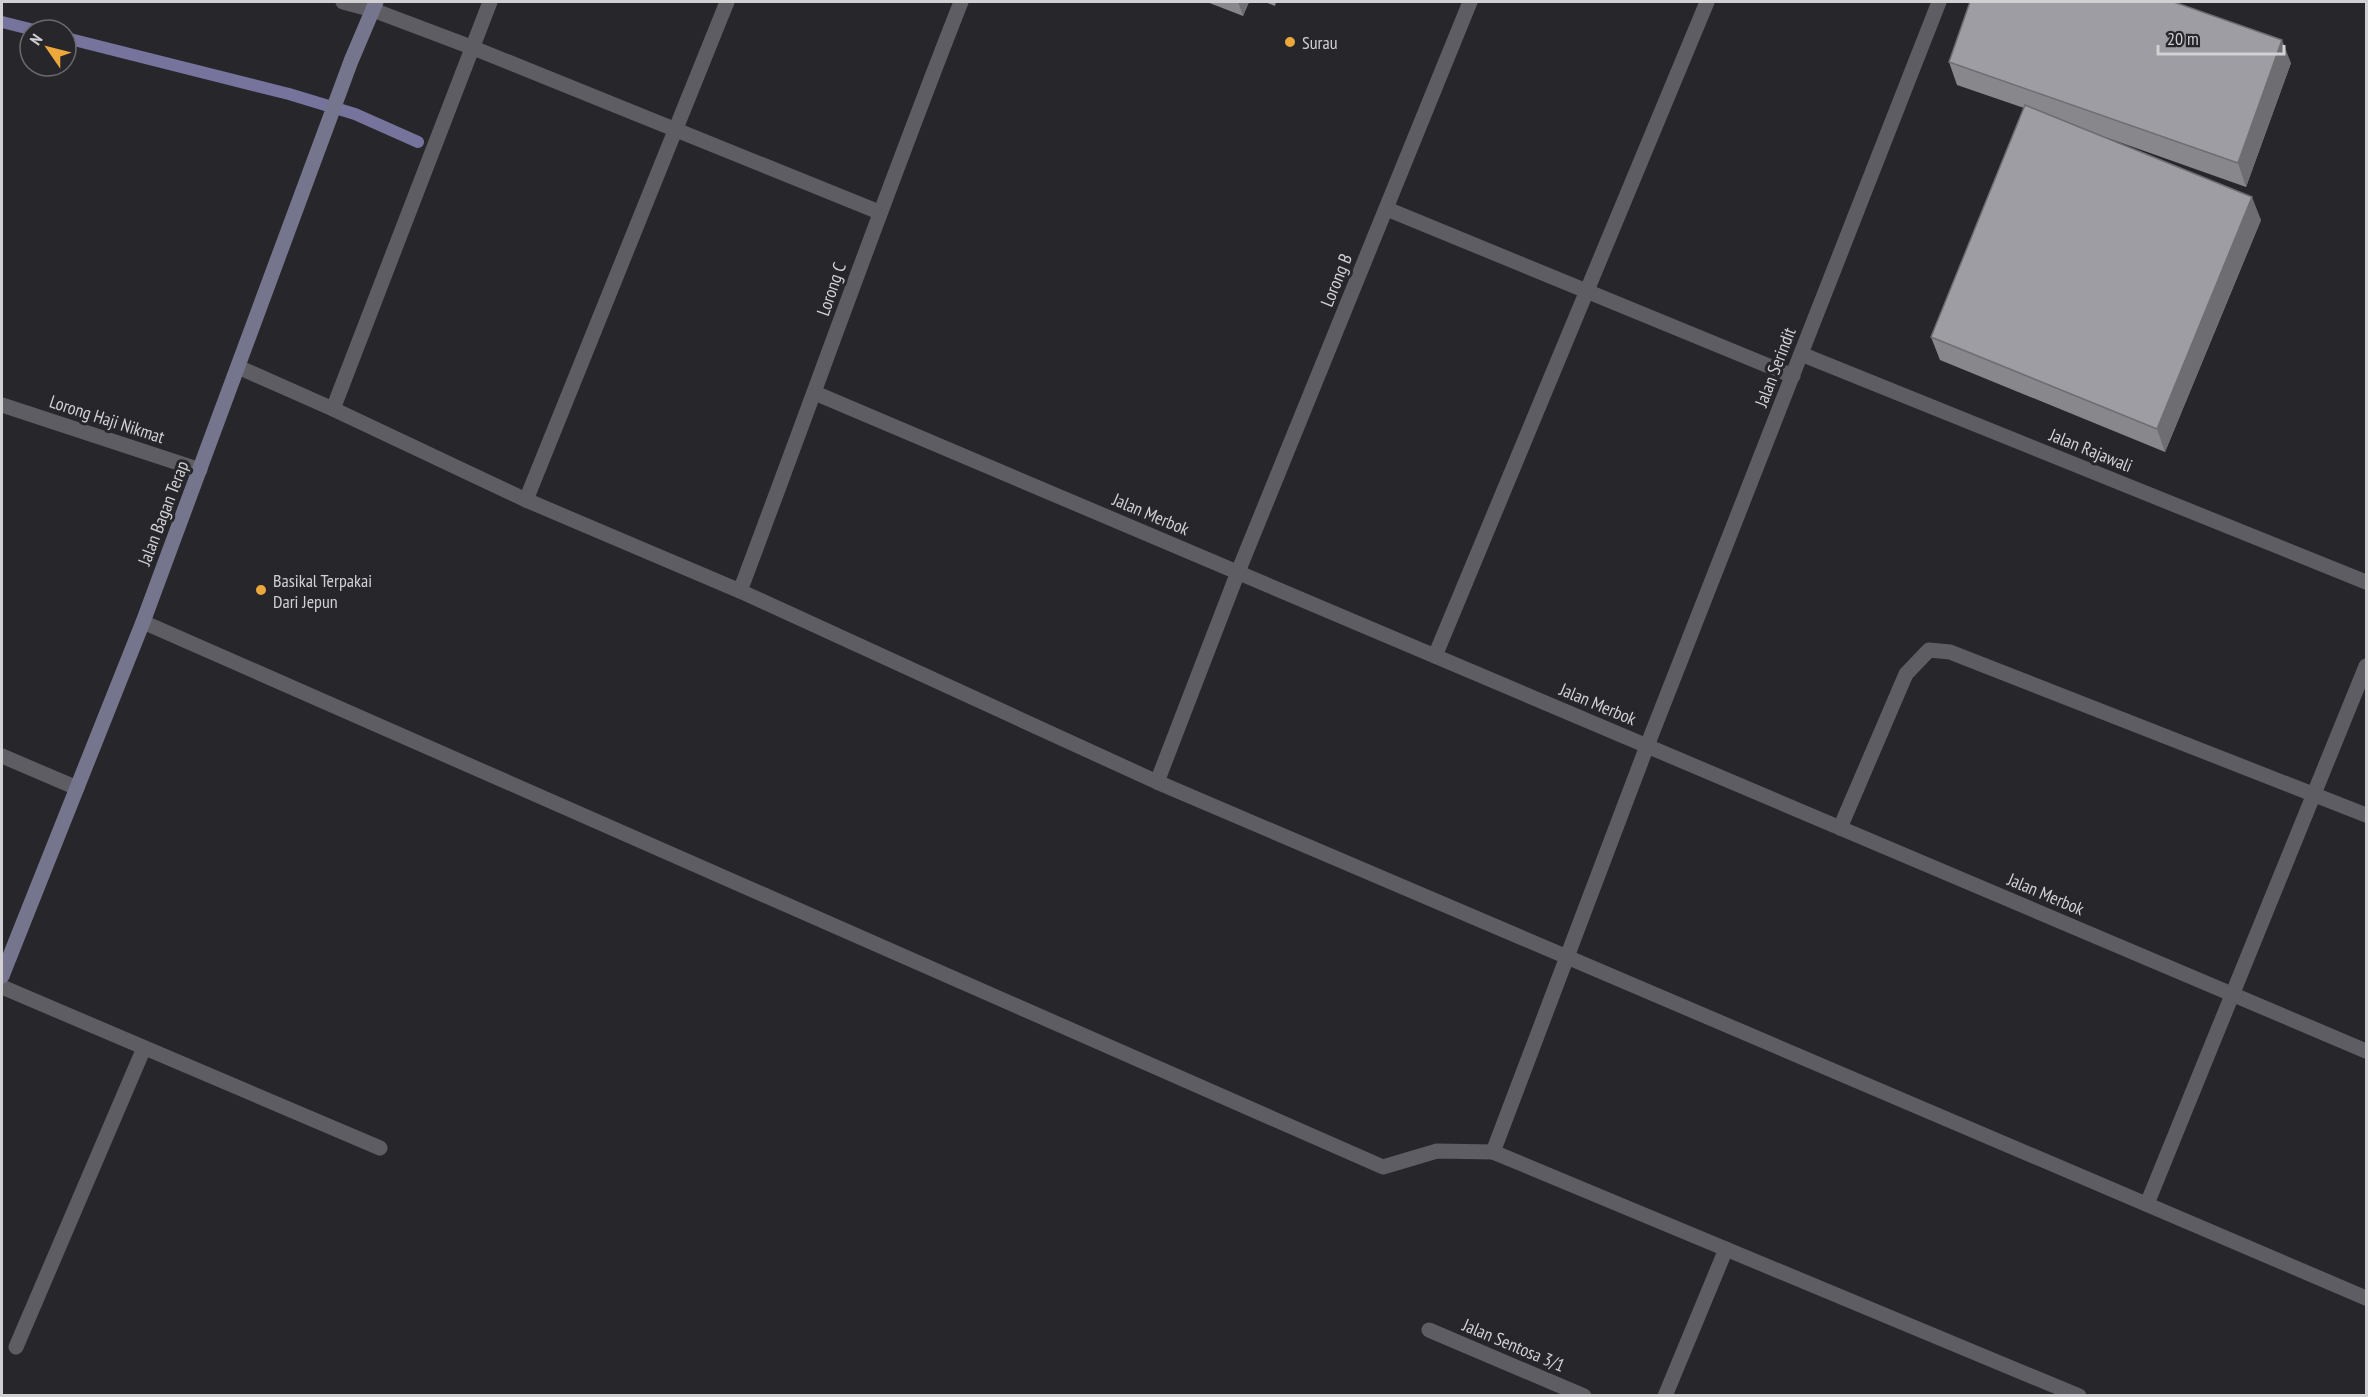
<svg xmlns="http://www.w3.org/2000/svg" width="2368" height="1397" font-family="'PT Sans Narrow',sans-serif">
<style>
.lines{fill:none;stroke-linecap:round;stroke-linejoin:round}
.stream{stroke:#76749c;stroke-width:12}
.lane{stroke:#5d5d63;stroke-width:15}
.street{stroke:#5d5d63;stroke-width:15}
.secondary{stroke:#75758d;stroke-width:15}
.wall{fill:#87878c}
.shaded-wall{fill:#6e6e72}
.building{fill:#9d9da3;stroke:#6e6e72;stroke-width:1.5}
.poi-dot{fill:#eda83c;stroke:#26262b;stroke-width:2}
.labels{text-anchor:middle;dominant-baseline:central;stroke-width:6;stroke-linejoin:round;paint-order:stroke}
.poi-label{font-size:18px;fill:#d1d1d4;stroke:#26262b;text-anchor:start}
.street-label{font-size:18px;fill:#d1d1d4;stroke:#26262b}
</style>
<rect width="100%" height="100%" fill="#26262b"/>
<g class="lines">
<!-- stream -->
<g class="stream">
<polyline points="2,22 34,30"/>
<polyline points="66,38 289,94 355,114 418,142"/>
</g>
<!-- lane -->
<g class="lane">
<polyline points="343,2 373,10"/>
<polyline points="471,47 879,212"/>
<polyline points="1387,209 1793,376"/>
<polyline points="526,500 727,2"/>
<polyline points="740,591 1157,782 2366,1298"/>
<polyline points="143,622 1383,1167 1437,1151 1493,1152"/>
<polyline points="1435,656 1707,2"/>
<polyline points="2,756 77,788"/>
<polyline points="1157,782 1238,572"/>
<polyline points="1840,828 1906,674 1929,650 1950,652 2366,815"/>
<polyline points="2147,1204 2366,666"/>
<polyline points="1665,1396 1726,1249"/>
</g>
<!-- street -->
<g class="street">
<polyline points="1939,2 1647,746 1493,1152 2079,1396"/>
<polyline points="373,10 471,47"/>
<polyline points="1801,354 2366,582"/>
<polyline points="238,367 333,409 490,2"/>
<polyline points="815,393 2366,1051"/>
<polyline points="2,405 200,470"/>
<path d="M333,409L526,500L740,591C814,395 884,197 961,2"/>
<polyline points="1238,572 1470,2"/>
<polyline points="2,987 380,1148"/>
<polyline points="1429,1330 1584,1396"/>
<polyline points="16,1347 144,1048"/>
</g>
<!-- secondary -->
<polyline class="secondary" points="2,976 143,622 351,61 376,2"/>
</g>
<!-- wall -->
<g class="wall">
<polygon points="1207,2 1249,2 1243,16"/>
<polygon points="1265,2 1276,2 1275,6"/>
<polygon points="1949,62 2291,63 2246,187 2102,136 2261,220 2165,452 1940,360 1931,337 2024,108 1957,85"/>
</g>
<!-- shaded-wall -->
<g class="shaded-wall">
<polygon points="1238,2 1249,2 1243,16"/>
<polygon points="2282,40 2291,63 2246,187 2238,163"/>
<polygon points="2252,197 2261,220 2165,452 2157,429"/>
</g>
<!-- building -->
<g class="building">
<polygon points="1970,2 2174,2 2282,40 2238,163 1949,62"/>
<polygon points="2025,105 2252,197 2157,429 1931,337"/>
</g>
<!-- markers -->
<g class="poi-dot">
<circle cx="1290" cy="42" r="6"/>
<circle cx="261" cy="590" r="6"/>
</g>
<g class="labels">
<!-- poi labels -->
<g class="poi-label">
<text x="1302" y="42">Surau</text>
<text x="273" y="580">Basikal Terpakai<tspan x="273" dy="21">Dari Jepun</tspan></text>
</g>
<!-- street labels -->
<g class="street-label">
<text transform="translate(1336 280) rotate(-68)">Lorong B</text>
<text transform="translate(831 289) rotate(-71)">Lorong C</text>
<text transform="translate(1775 367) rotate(-69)">Jalan Serindit</text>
<text transform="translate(107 419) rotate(18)">Lorong Haji Nikmat</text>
<text transform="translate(2091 450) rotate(22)">Jalan Rajawali</text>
<text transform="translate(163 513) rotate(-69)">Jalan Bagan Terap</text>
<text transform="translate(1151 514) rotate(23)">Jalan Merbok</text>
<text transform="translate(1598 704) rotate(23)">Jalan Merbok</text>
<text transform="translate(2046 894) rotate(23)">Jalan Merbok</text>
<text transform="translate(1514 1345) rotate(23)">Jalan Sentosa 3/1</text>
</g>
</g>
<!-- border -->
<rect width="2368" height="1397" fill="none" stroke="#d1d1d4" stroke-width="6"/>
<!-- north arrow -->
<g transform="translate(48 48) rotate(305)"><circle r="28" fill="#26262b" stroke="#6a6a6f" stroke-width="1.5"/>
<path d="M0-4.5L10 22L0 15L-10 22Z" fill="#eda83c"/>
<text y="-9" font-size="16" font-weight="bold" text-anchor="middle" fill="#d1d1d4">N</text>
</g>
<!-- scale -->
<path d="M2158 45v9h126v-9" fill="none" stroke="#d1d1d4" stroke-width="3"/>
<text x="2167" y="45" font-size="18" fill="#d1d1d4" stroke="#26262b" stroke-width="4.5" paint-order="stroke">20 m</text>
</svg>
